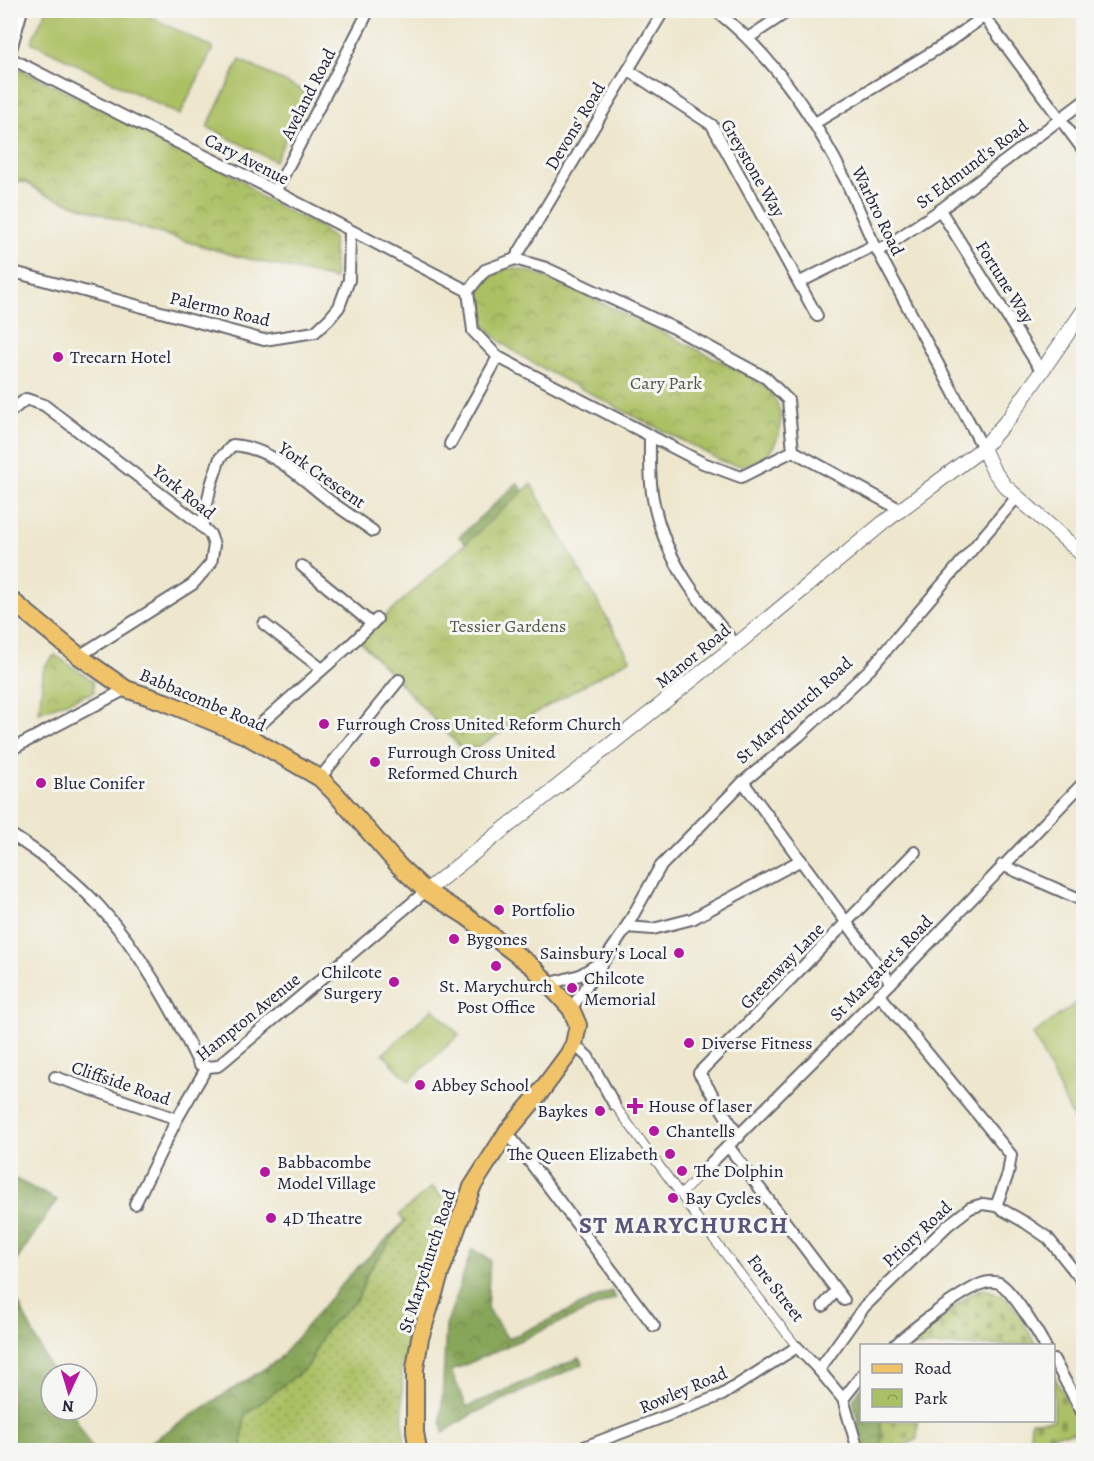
<svg xmlns="http://www.w3.org/2000/svg" width="1094" height="1461" font-family="Alegreya,serif">
<style>
.grass{fill:url(#grass-dots);stroke:#667150;stroke-width:1.5}
.forest{fill:url(#forest-crowns);stroke:#55644a;stroke-width:1.5}
.cemetery{fill:url(#cemetery-stones);stroke:#667150;stroke-width:1.5}
.park{fill:url(#park-crowns);stroke:#667150;stroke-width:1.5}
.garden{fill:#abc064;stroke:#667150;stroke-width:1.5}
.lines{fill:none;stroke-linecap:round;stroke-linejoin:round}
.pedestrian-casing{stroke:#69676e;stroke-width:10}
.minor-casing{stroke:#69676e;stroke-width:14}
.tertiary-casing{stroke:#69676e;stroke-width:16}
.primary-casing{stroke:#69676e;stroke-width:20}
.pedestrian{stroke:#fff;stroke-width:8}
.minor{stroke:#fff;stroke-width:10}
.tertiary{stroke:#fff;stroke-width:14}
.primary{stroke:#f1c369;stroke-width:16}
.poi-dot{fill:#b5179e;stroke:#f6f6f2;stroke-width:2}
.labels{text-anchor:middle;dominant-baseline:central;stroke-width:6;stroke-linejoin:round;paint-order:stroke}
.street-label{font-size:18px;fill:#22223b;stroke:#f6f6f2}
.poi-label{font-size:18px;fill:#22223b;stroke:#f6f6f2;text-anchor:start}
.park-label{font-size:18px;fill:#525949;stroke:#f6f6f2}
.district-label{font-size:24px;font-weight:bold;letter-spacing:1.5px;fill:#59567d;stroke:#f6f6f2}
</style>
<defs>
<pattern id="grass-dots" width="8" height="8" patternUnits="userSpaceOnUse" patternTransform="scale(1.5)"><rect width="8" height="8" fill="#abc064"/><path d="M2 2h.1M6 6h.1" fill="none" stroke="#8b9c54" stroke-width="1.8" stroke-linecap="round"/></pattern>
<pattern id="forest-crowns" width="20" height="18" patternUnits="userSpaceOnUse" patternTransform="scale(1.5)"><rect width="20" height="18" fill="#88a65a"/><path d="M2 6a3 3 0 1 1 6 0M12 15a3 3 0 1 1 6 0" fill="none" stroke="#6f874c"/></pattern>
<pattern id="cemetery-stones" width="16" height="16" patternUnits="userSpaceOnUse" patternTransform="scale(1.5)"><rect width="16" height="16" fill="#abc064"/><path d="M2 7V4a2 2 0 0 1 4 0v3zM10 15v-3a2 2 0 0 1 4 0v3z" fill="#8b9c54"/></pattern>
<pattern id="park-crowns" width="20" height="18" patternUnits="userSpaceOnUse" patternTransform="scale(1.5)"><rect width="20" height="18" fill="#abc064"/><path d="M2 6a3 3 0 1 1 6 0M12 15a3 3 0 1 1 6 0" fill="none" stroke="#8b9c54"/></pattern>
</defs>
<rect width="100%" height="100%" fill="#f6f6f2"/>
<filter id="ink" filterUnits="userSpaceOnUse"><feTurbulence type="fractalNoise" baseFrequency=".0167" numOctaves="2"/><feDisplacementMap in="SourceGraphic" scale="12" xChannelSelector="R" yChannelSelector="G"/><feConvolveMatrix kernelMatrix="1 2 1 2 8 2 1 2 1" color-interpolation-filters="sRGB"/></filter>
<filter id="wash" filterUnits="userSpaceOnUse"><feTurbulence type="fractalNoise" baseFrequency=".008" numOctaves="4" result="noise"/><feDisplacementMap in="SourceGraphic" scale="24" xChannelSelector="R" yChannelSelector="G"/><feGaussianBlur stdDeviation="1.35" result="paint"/><feColorMatrix in="noise" values="0 0 0 0 0 0 0 0 0 0 0 0 0 0 0 0 0 1.4 0 .05"/><feComposite in="paint" operator="in"/></filter>
<g filter="url(#wash)">
<rect width="100%" height="100%" fill="#eee7ce"/>
<!-- grass -->
<polygon class="grass" points="432,1187 446,1200 444,1225 410,1324 402,1374 403,1429 406,1450 241,1450 245,1415 308,1366 324,1332 358,1298 368,1272 404,1221 399,1215"/>
<!-- forest -->
<g class="forest">
<polygon points="517,483 523,491 467,544 459,537"/>
<polygon points="13,1178 57,1200 17,1260 11,1266 10,1182"/>
<polygon points="403,1223 368,1272 358,1298 324,1332 308,1366 245,1415 241,1450 138,1450 278,1360 348,1277"/>
<polygon points="472,1249 490,1260 487,1308 508,1339 611,1291 616,1298 451,1371 467,1407 579,1358 583,1364 472,1414 443,1433 441,1421 446,1326"/>
<polygon points="11,1288 53,1374 51,1374 51,1410 71,1410 93,1450 11,1450"/>
<polygon points="861,1387 862,1420 881,1421 882,1450 863,1450 853,1400"/>
</g>
<!-- cemetery -->
<g class="cemetery">
<path d="M980,1289C1013,1291 1021,1319 1036,1345L908,1346L969,1295Z"/>
<polygon points="1054,1376 1082,1429 1081,1433 1058,1434 1038,1441 1030,1437 1031,1421 1054,1420"/>
<polygon points="881,1421 918,1421 917,1439 896,1450 882,1450"/>
</g>
<!-- park -->
<g class="park">
<polygon points="10,64 241,179 260,197 320,227 333,238 335,279 236,256 142,228 44,194 27,183 11,180"/>
<path d="M509,268C537,270 559,284 585,295C632,317 678,340 724,363C739,371 758,379 770,392C796,423 771,474 730,464C719,461 707,453 697,448C670,434 643,421 616,407C586,390 498,351 483,323C479,316 478,309 478,301C478,281 492,274 509,268Z"/>
<polygon points="531,484 630,659 466,753 359,640"/>
<polygon points="55,655 93,681 94,692 39,712 44,667"/>
</g>
<!-- garden -->
<g class="garden">
<polygon points="137,10 213,48 180,115 31,42 46,11"/>
<polygon points="240,60 308,93 275,161 207,127"/>
<polygon points="1083,998 1083,1132 1078,1129 1033,1034"/>
<polygon points="433,1008 459,1035 409,1081 383,1054"/>
</g>
</g>
<g filter="url(#ink)">
<g class="lines">
<!-- pedestrian casing -->
<g class="pedestrian-casing">
<g id="pedestrian">
<polyline points="614,1104 681,1195 688,1206 797,1347"/>
<polyline points="681,1195 700,1174"/>
</g>
</g>
<!-- minor casing -->
<g class="minor-casing">
<g id="minor">
<path d="M715,10C772,54 813,115 845,179C856,201 864,224 875,246C911,313 947,380 983,448"/>
<polyline points="980,11 1084,151"/>
<polyline points="748,38 790,10"/>
<polyline points="10,53 22,10"/>
<polyline points="10,58 123,116 240,173 468,291"/>
<polyline points="628,70 712,125 817,316"/>
<polyline points="815,123 947,43 993,10"/>
<polyline points="275,192 369,10"/>
<polyline points="940,210 1042,372"/>
<polyline points="879,251 940,210 1084,101"/>
<polygon points="515,259 546,268 676,329 766,378 788,400 793,451 741,477 703,463 498,357 473,331 468,291 485,270"/>
<polyline points="515,259 664,10"/>
<polyline points="10,271 264,340 315,332 329,319 339,307 349,280 350,232"/>
<polyline points="800,282 875,245"/>
<polyline points="10,412 26,399 44,405 195,520 210,534 214,545 211,563 193,584 79,656"/>
<path d="M650,435C650,456 649,478 653,499C664,559 698,601 736,645"/>
<polyline points="450,444 498,357"/>
<polyline points="793,451 901,510"/>
<path d="M202,527L211,485L220,458L233,445C274,449 299,477 330,501C344,511 359,521 373,531"/>
<polyline points="302,566 372,624"/>
<polyline points="264,624 322,669"/>
<polyline points="247,736 349,646 377,619"/>
<polyline points="10,750 126,689"/>
<polyline points="320,778 399,680"/>
<polyline points="743,782 891,983"/>
<path d="M10,834C42,854 73,878 99,906C141,952 172,1009 199,1064L207,1067L218,1066L426,891"/>
<polyline points="1002,865 1084,901"/>
<polyline points="626,927 653,929 692,919 801,860"/>
<polyline points="548,984 580,975 604,960"/>
<polyline points="879,994 1011,1155 1008,1174 996,1206"/>
<polyline points="571,1009 623,933 660,867 743,782 799,736 870,669 1017,497"/>
<polyline points="574,1044 588,1057 614,1104"/>
<polyline points="55,1077 177,1119"/>
<polyline points="507,1132 654,1326"/>
<polyline points="739,1137 699,1073 915,852"/>
<polyline points="728,1146 844,1300"/>
<polyline points="700,1174 891,983 1084,782"/>
<polyline points="135,1204 177,1119 207,1067"/>
<polyline points="823,1306 836,1291"/>
<path d="M894,1346C914,1327 957,1295 981,1284C986,1282 993,1281 999,1283C1011,1289 1038,1332 1045,1346"/>
<polyline points="1054,1360 1084,1416"/>
<polyline points="819,1370 864,1307 948,1225 970,1208 983,1204 996,1206 1026,1223 1048,1238 1084,1283"/>
<polyline points="843,1399 862,1375"/>
<polyline points="576,1450 722,1395 797,1347 819,1370 843,1399 858,1450"/>
</g>
</g>
<!-- tertiary casing -->
<g class="tertiary-casing">
<g id="tertiary">
<polyline points="983,448 993,470 1005,486 1084,556"/>
<polyline points="426,891 736,645 883,523 983,448 1010,417 1084,310"/>
</g>
</g>
<!-- primary casing -->
<g class="primary-casing">
<polyline id="primary" points="10,599 79,656 126,689 165,702 247,736 320,778 335,793 399,866 426,891 466,916 533,967 571,1009 578,1025 574,1044 568,1055 539,1094 507,1132 472,1187 441,1271 420,1338 415,1369 415,1432 418,1450"/>
</g>
<!-- pedestrian -->
<use href="#pedestrian" class="pedestrian"/>
<!-- minor -->
<use href="#minor" class="minor"/>
<!-- tertiary -->
<use href="#tertiary" class="tertiary"/>
<!-- primary -->
<use href="#primary" class="primary"/>
</g>
</g>
<!-- markers -->
<g class="poi-dot">
<circle cx="58" cy="357" r="6"/>
<circle cx="324" cy="724" r="6"/>
<circle cx="375" cy="762" r="6"/>
<circle cx="41" cy="783" r="6"/>
<circle cx="499" cy="910" r="6"/>
<circle cx="454" cy="939" r="6"/>
<circle cx="679" cy="953" r="6"/>
<circle cx="496" cy="966" r="6"/>
<circle cx="394" cy="982" r="6"/>
<circle cx="572" cy="988" r="6"/>
<circle cx="689" cy="1043" r="6"/>
<circle cx="420" cy="1085" r="6"/>
<path d="M632 1097h6v6h6v6h-6v6h-6v-6h-6v-6h6z"/>
<circle cx="600" cy="1111" r="6"/>
<circle cx="654" cy="1131" r="6"/>
<circle cx="670" cy="1154" r="6"/>
<circle cx="682" cy="1171" r="6"/>
<circle cx="265" cy="1172" r="6"/>
<circle cx="673" cy="1198" r="6"/>
<circle cx="271" cy="1218" r="6"/>
</g>
<g class="labels">
<!-- street labels -->
<g class="street-label">
<text transform="translate(308 94) rotate(-63)">Aveland Road</text>
<text transform="translate(575 126) rotate(-59)">Devons' Road</text>
<text transform="translate(247 159) rotate(27)">Cary Avenue</text>
<text transform="translate(972 164) rotate(-37)">St Edmund's Road</text>
<text transform="translate(753 168) rotate(60)">Greystone Way</text>
<text transform="translate(878 211) rotate(64)">Warbro Road</text>
<text transform="translate(1005 282) rotate(58)">Fortune Way</text>
<text transform="translate(220 309) rotate(13)">Palermo Road</text>
<text transform="translate(322 475) rotate(35)">York Crescent</text>
<text transform="translate(184 492) rotate(39)">York Road</text>
<text transform="translate(693 656) rotate(-39)">Manor Road</text>
<text transform="translate(203 700) rotate(23)">Babbacombe Road</text>
<text transform="translate(794 710) rotate(-42)">St Marychurch Road</text>
<text transform="translate(782 966) rotate(-46)">Greenway Lane</text>
<text transform="translate(881 968) rotate(-46)">St Margaret's Road</text>
<text transform="translate(248 1017) rotate(-39)">Hampton Avenue</text>
<text transform="translate(121 1083) rotate(19)">Cliffside Road</text>
<text transform="translate(917 1234) rotate(-43)">Priory Road</text>
<text transform="translate(427 1261) rotate(-72)">St Marychurch Road</text>
<text transform="translate(776 1288) rotate(52)">Fore Street</text>
<text transform="translate(683 1390) rotate(-23)">Rowley Road</text>
</g>
<!-- poi labels -->
<g class="poi-label">
<text x="70" y="357">Trecarn Hotel</text>
<text x="336" y="724">Furrough Cross United Reform Church</text>
<text x="387" y="752">Furrough Cross United<tspan x="387" dy="21">Reformed Church</tspan></text>
<text x="53" y="783">Blue Conifer</text>
<text x="511" y="910">Portfolio</text>
<text x="466" y="939">Bygones</text>
<text x="667" y="953" text-anchor="end">Sainsbury's Local</text>
<text x="382" y="972" text-anchor="end">Chilcote<tspan x="382" dy="21">Surgery</tspan></text>
<text x="584" y="978">Chilcote<tspan x="584" dy="21">Memorial</tspan></text>
<text x="496" y="986" text-anchor="middle">St. Marychurch<tspan x="496" dy="21">Post Office</tspan></text>
<text x="701" y="1043">Diverse Fitness</text>
<text x="432" y="1085">Abbey School</text>
<text x="648" y="1106">House of laser</text>
<text x="588" y="1111" text-anchor="end">Baykes</text>
<text x="666" y="1131">Chantells</text>
<text x="658" y="1154" text-anchor="end">The Queen Elizabeth</text>
<text x="277" y="1162">Babbacombe<tspan x="277" dy="21">Model Village</tspan></text>
<text x="694" y="1171">The Dolphin</text>
<text x="685" y="1198">Bay Cycles</text>
<text x="283" y="1218">4D Theatre</text>
</g>
<!-- park labels -->
<g class="park-label">
<text x="666" y="383">Cary Park</text>
<text x="508" y="626">Tessier Gardens</text>
</g>
<!-- district labels -->
<g class="district-label">
<text x="684" y="1225">ST MARYCHURCH</text>
</g>
</g>
<!-- margin -->
<rect width="1094" height="1461" fill="none" stroke="#f6f6f2" stroke-width="36"/>
<!-- legend -->
<rect x="860" y="1344" width="195" height="78" fill="#f6f6f2" stroke="#a1a1a9" stroke-width="1.5"/>
<rect x="872" y="1364" width="30" height="9" fill="#f1c369" stroke="#a1a1a9" stroke-width="1.5"/>
<text x="914" y="1374" font-size="18" fill="#22223b">Road</text>
<rect x="872" y="1389" width="30" height="18" fill="url(#park-crowns)" stroke="#a1a1a9" stroke-width="1.5"/>
<text x="914" y="1404" font-size="18" fill="#22223b">Park</text>
<!-- north arrow -->
<g transform="translate(69 1392) rotate(184)"><circle r="28" fill="#f6f6f2" stroke="#a1a1a9" stroke-width="1.5"/>
<path d="M0-4.5L10 22L0 15L-10 22Z" fill="#b5179e"/>
<text y="-9" font-size="16" font-weight="bold" text-anchor="middle" fill="#22223b">N</text>
</g>
</svg>
